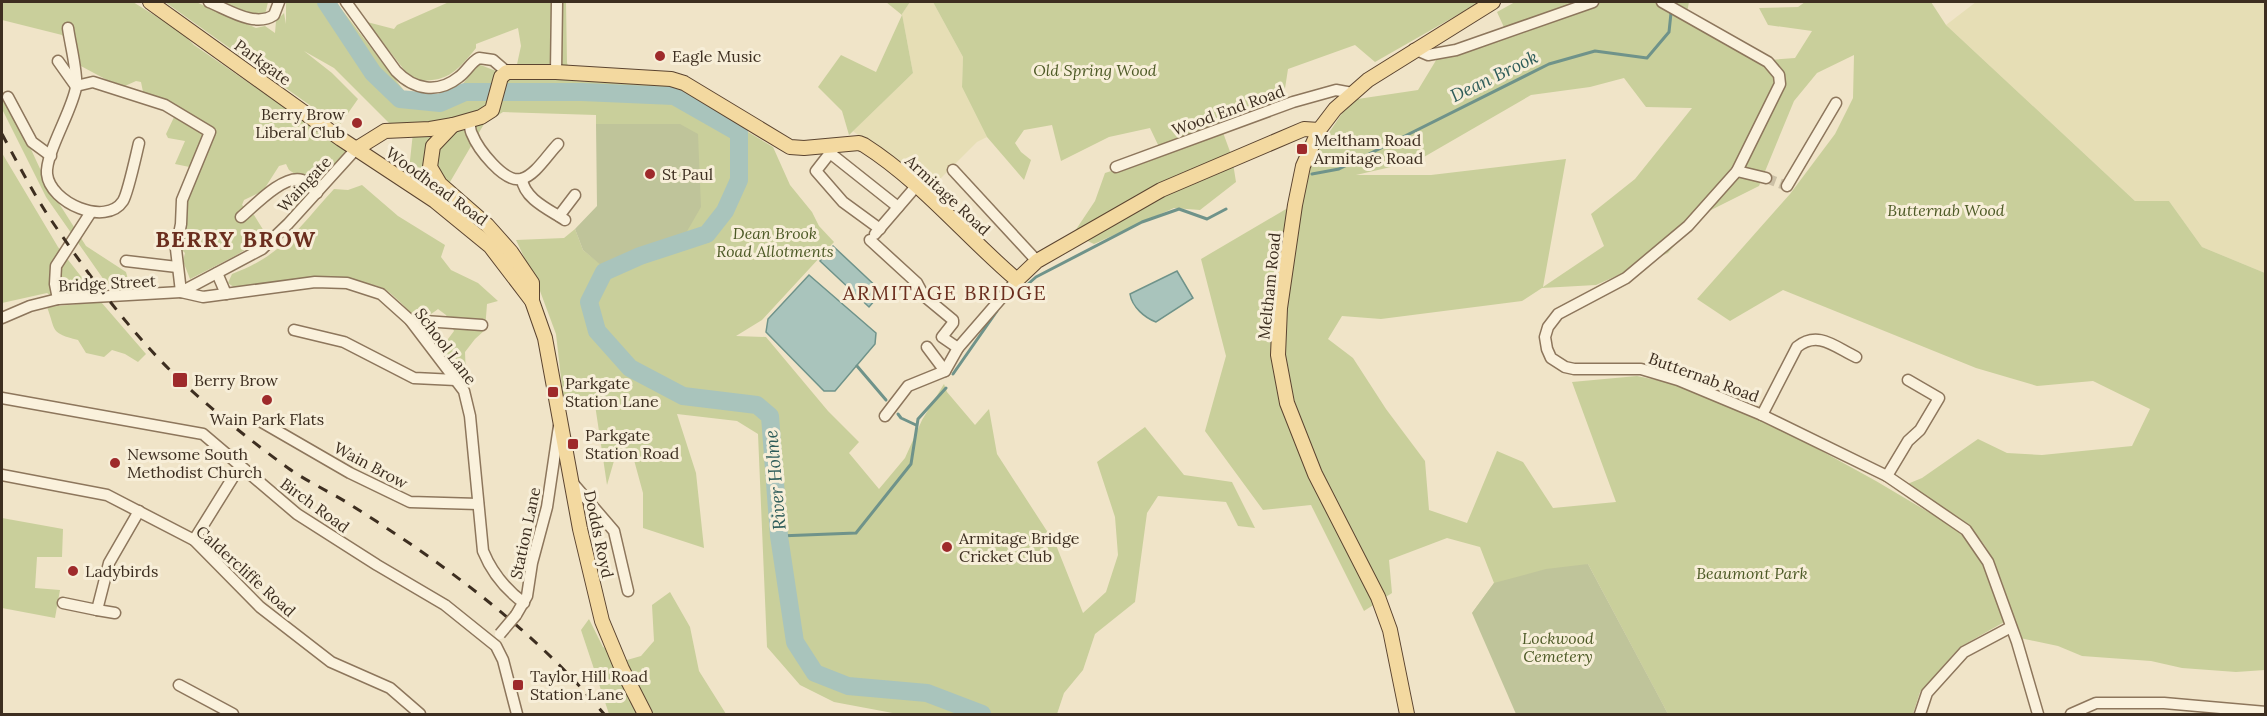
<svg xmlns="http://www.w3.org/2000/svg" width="2267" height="716" font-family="Lora,serif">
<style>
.farmland{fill:#e6deb5}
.green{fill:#c9cf9b;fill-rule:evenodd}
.cemetery{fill:#bfc49a}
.water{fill:#a9c4bc;stroke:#6f938a;stroke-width:1.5}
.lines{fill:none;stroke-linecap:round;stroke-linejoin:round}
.stream{stroke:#6f938a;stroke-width:3}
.river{stroke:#a9c4bc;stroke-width:18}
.minor-tunnel{stroke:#ccc0a6;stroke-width:10;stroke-dasharray:10 5;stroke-linecap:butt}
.minor-casing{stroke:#8d765c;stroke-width:13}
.major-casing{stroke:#5b4430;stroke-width:16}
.minor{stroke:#faf1dc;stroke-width:10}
.major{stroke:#f3d9a0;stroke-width:14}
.rail{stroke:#3d2e20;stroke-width:3;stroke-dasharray:10 10;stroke-linecap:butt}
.minor-bridge-casing{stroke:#8d765c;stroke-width:13;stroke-linecap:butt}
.minor-bridge{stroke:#faf1dc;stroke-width:10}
.poi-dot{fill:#9e2a2b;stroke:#f7eed8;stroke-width:2}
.labels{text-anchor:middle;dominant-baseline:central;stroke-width:6;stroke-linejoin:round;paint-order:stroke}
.poi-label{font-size:16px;fill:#3d2e20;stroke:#f7eed8;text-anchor:start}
.street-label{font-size:16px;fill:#3d2e20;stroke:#f7eed8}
.park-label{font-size:16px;font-style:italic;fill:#4d5a26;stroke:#f7eed8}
.water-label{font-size:18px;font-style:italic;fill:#2f5d5a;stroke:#f7eed8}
.quarter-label{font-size:20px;letter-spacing:1.5px;fill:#6b2e1e;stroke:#f7eed8}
.district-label{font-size:22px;font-weight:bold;letter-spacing:1.5px;fill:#6b2e1e;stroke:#f7eed8}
</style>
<rect width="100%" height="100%" fill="#f0e4c8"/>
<!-- farmland -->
<g class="farmland">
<polygon points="910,2 933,2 963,57 962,87 987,137 977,142 929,190 853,131 913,73 902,14"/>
<polygon points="1976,2 2265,2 2265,273 2202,247 2169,201 2135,201 1946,25"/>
</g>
<!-- green -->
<g class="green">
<path d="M2,2H133L180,31L194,45L348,151C336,162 328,177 315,187L289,170L286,164L279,166L263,191L244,200L242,205L254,215L267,236L235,256L190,279L183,261L185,253L180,248L186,204L199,169L175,164L185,141L168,138L166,134L176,113L171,102L143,92L141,82L136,81L125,86L107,80L79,65L73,48L62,35L2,20Z"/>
<path d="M165,2H196L256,28L265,26L275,33L276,21L284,13L286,24V2H336L405,92L433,96L462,85L478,64L514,78L521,46L518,28L476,44V48C455,74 446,83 412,80L367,22L394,29L397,25L449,2H566L567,63L574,81L671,86L773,147L790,185L812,212L819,226L834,242L762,320L736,336L766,337L828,411L859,442L849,453L879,489L905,458L922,420L944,384L947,392L975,425L989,409L997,454L1056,545L1083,613L1106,592L1118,555L1115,517L1097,462L1145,427L1184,475L1232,482L1255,528L1238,526L1226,502L1158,496L1147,513L1135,602L1095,634L1083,670L1064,693L1057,714H898L834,702L800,685L767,647L758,434L737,421L677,414L696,473L704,548L643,528V493L634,460L618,447L607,485L594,398L564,404L556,334L540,291L516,240L564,238L575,229L583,250L603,266L637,251L680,124H596V115L503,112L484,124L450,182L432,186L409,170L414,123H389L334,68L304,51L332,73L358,99L339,126Z"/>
<polygon points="217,2 268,2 265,15 257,17"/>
<polygon points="886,2 910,2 902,14 913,73 849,135 842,111 818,87 841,55 876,72 902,15"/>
<polygon points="933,2 1480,2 1375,62 1355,45 1288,69 1284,95 1218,119 1232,157 1236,182 1200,210 1174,208 1094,244 1073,234 1095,201 1105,173 1152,158 1160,149 1150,128 1109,137 1061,161 1052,125 1024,130 1015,143 1021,152 1031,160 1024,180 987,137 962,87 963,57"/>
<path d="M1515,2H1689L1686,18L1725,45L1756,61L1795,58L1812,31L1768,25L1759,8L1798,7L1805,2H1931L1946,25L2135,201H2169L2202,247L2265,273V670L2236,672L2182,668L2151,661L2082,656L2058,646L2020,638C2011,611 1997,555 1977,536C1957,516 1930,501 1905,485L1922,478L1978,439L2007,453L2042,455L2132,446L2150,409L2093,381L2037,386L1976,368L1783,290L1730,321L1697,299L1790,194L1835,134L1853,98L1854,55L1817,73L1794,101L1759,186L1699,216L1668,253L1596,285L1542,288L1522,301L1381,319L1342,316L1328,339L1353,358L1386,409L1425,461L1429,510L1467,523L1497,451L1523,462L1553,508L1616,502L1572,382L1637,376L1671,383L1769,422L1876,481L1967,535L1986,566L2006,621L1960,647L1920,692L1913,714H1668L1588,564L1472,613L1494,583L1480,547L1447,538L1389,560L1392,593L1364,611L1311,505L1263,510L1205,431L1226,356L1201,259L1303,199L1312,158L1351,100L1418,90L1438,57L1508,36L1497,12ZM1624,78L1646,107L1692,108L1635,179L1591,214L1604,246L1543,287L1566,159L1431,175H1356L1417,161L1531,95L1590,87Z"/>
<polygon points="2,98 29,145 48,186 86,246 126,272 131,291 111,290 46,197 2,109"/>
<polygon points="2,153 58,247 94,293 50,295 47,293 2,303"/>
<path d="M362,185L398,216L445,245L441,257L451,270L478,283L498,301L487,304L485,330L475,339L465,352L466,377L458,380L441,352L445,343L454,331L446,315L438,309C430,315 423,320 414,316C405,307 396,297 386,290C377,284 366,284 355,281C312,272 278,282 235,288L228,283L232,274C283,255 299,227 334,189L348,190Z"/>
<path d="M101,302L146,354L138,362L125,354L112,350L104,357L86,353L78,340C50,333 56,331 47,307Z"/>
<polygon points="2,518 63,529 62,557 37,557 35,588 60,590 55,618 2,608"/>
<polygon points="670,592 690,627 699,671 726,714 609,714 581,630 589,619 603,647 627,660 641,656 654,641 652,605"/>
</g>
<!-- cemetery -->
<g class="cemetery">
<polygon points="596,124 680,124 698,134 701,207 686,233 602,266 583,250 575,229 597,206"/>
<polygon points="1588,564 1658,695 1668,714 1516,714 1472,613 1494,583 1546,569"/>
</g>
<!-- water -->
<g class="water">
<polygon points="833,246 882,292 869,307 820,261"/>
<path d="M1177,271L1193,298L1156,322C1145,318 1132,307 1130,294Z"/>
<polygon points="809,275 876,333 875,344 835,391 824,391 766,332 768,319"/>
</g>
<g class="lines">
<!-- stream -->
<g class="stream">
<polyline points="1312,174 1339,169 1549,64 1595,51 1647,58 1669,32 1671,13"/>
<polyline points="1007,299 1018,293 1036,277 1142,222 1179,209 1207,219 1226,209"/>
<polyline points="857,366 886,400"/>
<polyline points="953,374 997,311"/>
<polyline points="898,414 901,418 916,425"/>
<polyline points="779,536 856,533 911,464 918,419 946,388"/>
</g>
<!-- river -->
<polyline class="river" points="326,2 373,73 400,99 440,103 465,92 582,92 674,96 739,133 739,180 725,211 707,234 640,256 604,272 589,302 597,331 630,368 683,396 757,405 770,416 779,536 795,642 815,673 848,686 927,693 982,714"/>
<!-- minor-tunnel -->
<polyline class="minor-tunnel" points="1766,178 1787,186"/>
<!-- minor casing -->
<g class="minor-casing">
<g id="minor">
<path d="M209,2C227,9 255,28 274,15L279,2"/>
<path d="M346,2L396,71C414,90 438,94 459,77C467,71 471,62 479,58L493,60L507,72"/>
<polyline points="1662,2 1768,62 1779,75 1780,84 1737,171 1688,226 1626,278 1558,314 1548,327 1545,337 1547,349 1551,358 1565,367 1574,369 1641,369 1678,380 1762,415 1887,476 1966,530 1988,562 2017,642 2038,714"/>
<path d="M68,28C70,43 78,74 76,87C73,109 45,154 47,174C50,203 106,227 123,201C128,193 136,155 139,143"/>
<polyline points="1414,49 1428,55 1456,50 1593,2"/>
<polyline points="58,61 75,85"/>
<polyline points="556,72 557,2"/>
<polyline points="76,86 93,82 165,105 210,132 182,200 181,224 176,249 181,292"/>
<polyline points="8,97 32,142 51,156"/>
<path d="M469,121C470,125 470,131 472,134C478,149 504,183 521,179C535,176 548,154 558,144"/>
<polyline points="830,148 830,153 898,207"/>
<polyline points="830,153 816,171 843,202 880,229"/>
<polyline points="1116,167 1293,102 1336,90 1352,93"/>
<polyline points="953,170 1037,261"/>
<polyline points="1737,171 1766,178"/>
<path d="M522,179C524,199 550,210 565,220"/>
<polyline points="1787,186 1836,103"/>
<polyline points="559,216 575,195"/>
<path d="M241,217C254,206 284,174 302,180C307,182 313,189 317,193"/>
<polyline points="875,234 918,184"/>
<polyline points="870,240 917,283 924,296 953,320 953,323 942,337 958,348"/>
<polyline points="126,261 177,267"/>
<polyline points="217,273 226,294"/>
<path d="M181,292L203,297L315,282L347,283L381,294L410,320L464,391L470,416L483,551C492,573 505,589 524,603"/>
<polyline points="58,299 55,284 56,266 91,212"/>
<polyline points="2,318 30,306 58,299 181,292 262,249 288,224 356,149"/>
<polyline points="410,320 482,325"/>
<polyline points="294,330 344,342 414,378 456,380"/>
<polyline points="927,347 945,371"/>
<polyline points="2,398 203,434 297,514 377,565 445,605 496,646 503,660 517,714"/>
<path d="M1762,415L1797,347C1818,330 1835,347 1856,357"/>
<polyline points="885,416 908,386 945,371 958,348 1017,280"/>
<polyline points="260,421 350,473 410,502 478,504"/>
<polyline points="2,475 107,495 194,540 260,607 331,662 390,688 420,714"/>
<polyline points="1887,476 1908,441 1920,430 1939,398 1908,380"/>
<polyline points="571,481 614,531 628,591"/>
<polyline points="194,540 240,466"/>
<polyline points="63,603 97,610 109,563 139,511"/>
<polyline points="97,610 115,613"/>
<polyline points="516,615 527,596 532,563 547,507 559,426"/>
<polyline points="179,685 233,714"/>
<polyline points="1920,714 1927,693 1964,652 2011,627"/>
<polyline points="2071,714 2096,703 2164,703 2266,712"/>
</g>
</g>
<!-- major casing -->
<g class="major-casing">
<g id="major">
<polyline points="150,2 341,139 435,201 490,246 532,301 545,338 580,529 602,621 622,669 645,714"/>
<polyline points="453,125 433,146 430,167 440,184 487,225 511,252 532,283 532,301"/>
<path d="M356,149L385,131L430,129L453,125L481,117L492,110L501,77L507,72H556L671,79L684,83L790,147L804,148L859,143L864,145C922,182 965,236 1017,280L1037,261L1161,190L1304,129L1319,130"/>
<polyline points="1407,714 1390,630 1378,597 1315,474 1287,403 1278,355 1280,308 1295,205 1303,166 1319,130 1335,109 1368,80 1493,2"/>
</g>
</g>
<!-- minor -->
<use href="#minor" class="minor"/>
<!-- major -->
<use href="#major" class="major"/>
<!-- rail -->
<path class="rail" d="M2,134C17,162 32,191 49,217C88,274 129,331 179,379C212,410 251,441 288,468C309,483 333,493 354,507C446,565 534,630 604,714"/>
<!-- minor-bridge casing -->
<g class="minor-bridge-casing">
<polyline id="minor-bridge" points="500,634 516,615"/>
</g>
<!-- minor-bridge -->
<use href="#minor-bridge" class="minor-bridge"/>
</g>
<!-- markers -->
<g class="poi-dot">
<circle cx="660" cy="56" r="6"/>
<circle cx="357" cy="123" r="6"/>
<rect x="1296" y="143" width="12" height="12" rx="3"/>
<circle cx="650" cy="174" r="6"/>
<rect x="172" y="372" width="16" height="16" rx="3"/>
<rect x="547" y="386" width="12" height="12" rx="3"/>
<circle cx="267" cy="400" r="6"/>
<rect x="567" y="438" width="12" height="12" rx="3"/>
<circle cx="115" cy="463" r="6"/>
<circle cx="947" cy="547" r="6"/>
<circle cx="73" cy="571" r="6"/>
<rect x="512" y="679" width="12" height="12" rx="3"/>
</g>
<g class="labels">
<!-- poi labels -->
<g class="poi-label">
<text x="672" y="56">Eagle Music</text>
<text x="345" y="114" text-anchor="end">Berry Brow<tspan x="345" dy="18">Liberal Club</tspan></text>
<text x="1314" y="140">Meltham Road<tspan x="1314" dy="18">Armitage Road</tspan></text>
<text x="662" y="174">St Paul</text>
<text x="194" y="380">Berry Brow</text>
<text x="565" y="383">Parkgate<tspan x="565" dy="18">Station Lane</tspan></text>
<text x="267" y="419" text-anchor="middle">Wain Park Flats</text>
<text x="585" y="435">Parkgate<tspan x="585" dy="18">Station Road</tspan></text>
<text x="127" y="454">Newsome South<tspan x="127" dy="18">Methodist Church</tspan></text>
<text x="959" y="538">Armitage Bridge<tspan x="959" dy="18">Cricket Club</tspan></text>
<text x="85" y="571">Ladybirds</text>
<text x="530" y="676">Taylor Hill Road<tspan x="530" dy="18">Station Lane</tspan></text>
</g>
<!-- street labels -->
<g class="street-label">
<text transform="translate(263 62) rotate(36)">Parkgate</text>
<text transform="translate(1228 110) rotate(-20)">Wood End Road</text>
<text transform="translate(304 184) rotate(-47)">Waingate</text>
<text transform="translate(437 186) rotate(36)">Woodhead Road</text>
<text transform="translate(948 195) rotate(43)">Armitage Road</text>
<text transform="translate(107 283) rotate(-3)">Bridge Street</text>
<text transform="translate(1269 286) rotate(-84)">Meltham Road</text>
<text transform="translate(446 346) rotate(53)">School Lane</text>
<text transform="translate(1704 377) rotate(20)">Butternab Road</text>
<text transform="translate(371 465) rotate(28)">Wain Brow</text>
<text transform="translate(315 505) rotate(36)">Birch Road</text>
<text transform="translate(525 533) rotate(-78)">Station Lane</text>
<text transform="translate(599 534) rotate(78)">Dodds Royd</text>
<text transform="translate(246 571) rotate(42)">Caldercliffe Road</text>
</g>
<!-- park labels -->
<g class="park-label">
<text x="1095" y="70">Old Spring Wood</text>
<text x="1946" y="210">Butternab Wood</text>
<text x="775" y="233">Dean Brook<tspan x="775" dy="18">Road Allotments</tspan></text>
<text x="1752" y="573">Beaumont Park</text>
<text x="1558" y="638">Lockwood<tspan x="1558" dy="18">Cemetery</tspan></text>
</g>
<!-- water labels -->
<g class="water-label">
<text transform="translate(1494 76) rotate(-26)">Dean Brook</text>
<text transform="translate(775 480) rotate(-95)">River Holme</text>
</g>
<!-- quarter labels -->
<g class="quarter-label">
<text x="945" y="292">ARMITAGE BRIDGE</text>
</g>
<!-- district labels -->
<g class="district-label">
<text x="236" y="239">BERRY BROW</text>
</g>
</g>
<!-- border -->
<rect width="2267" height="716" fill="none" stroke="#3d2e20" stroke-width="6"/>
</svg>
